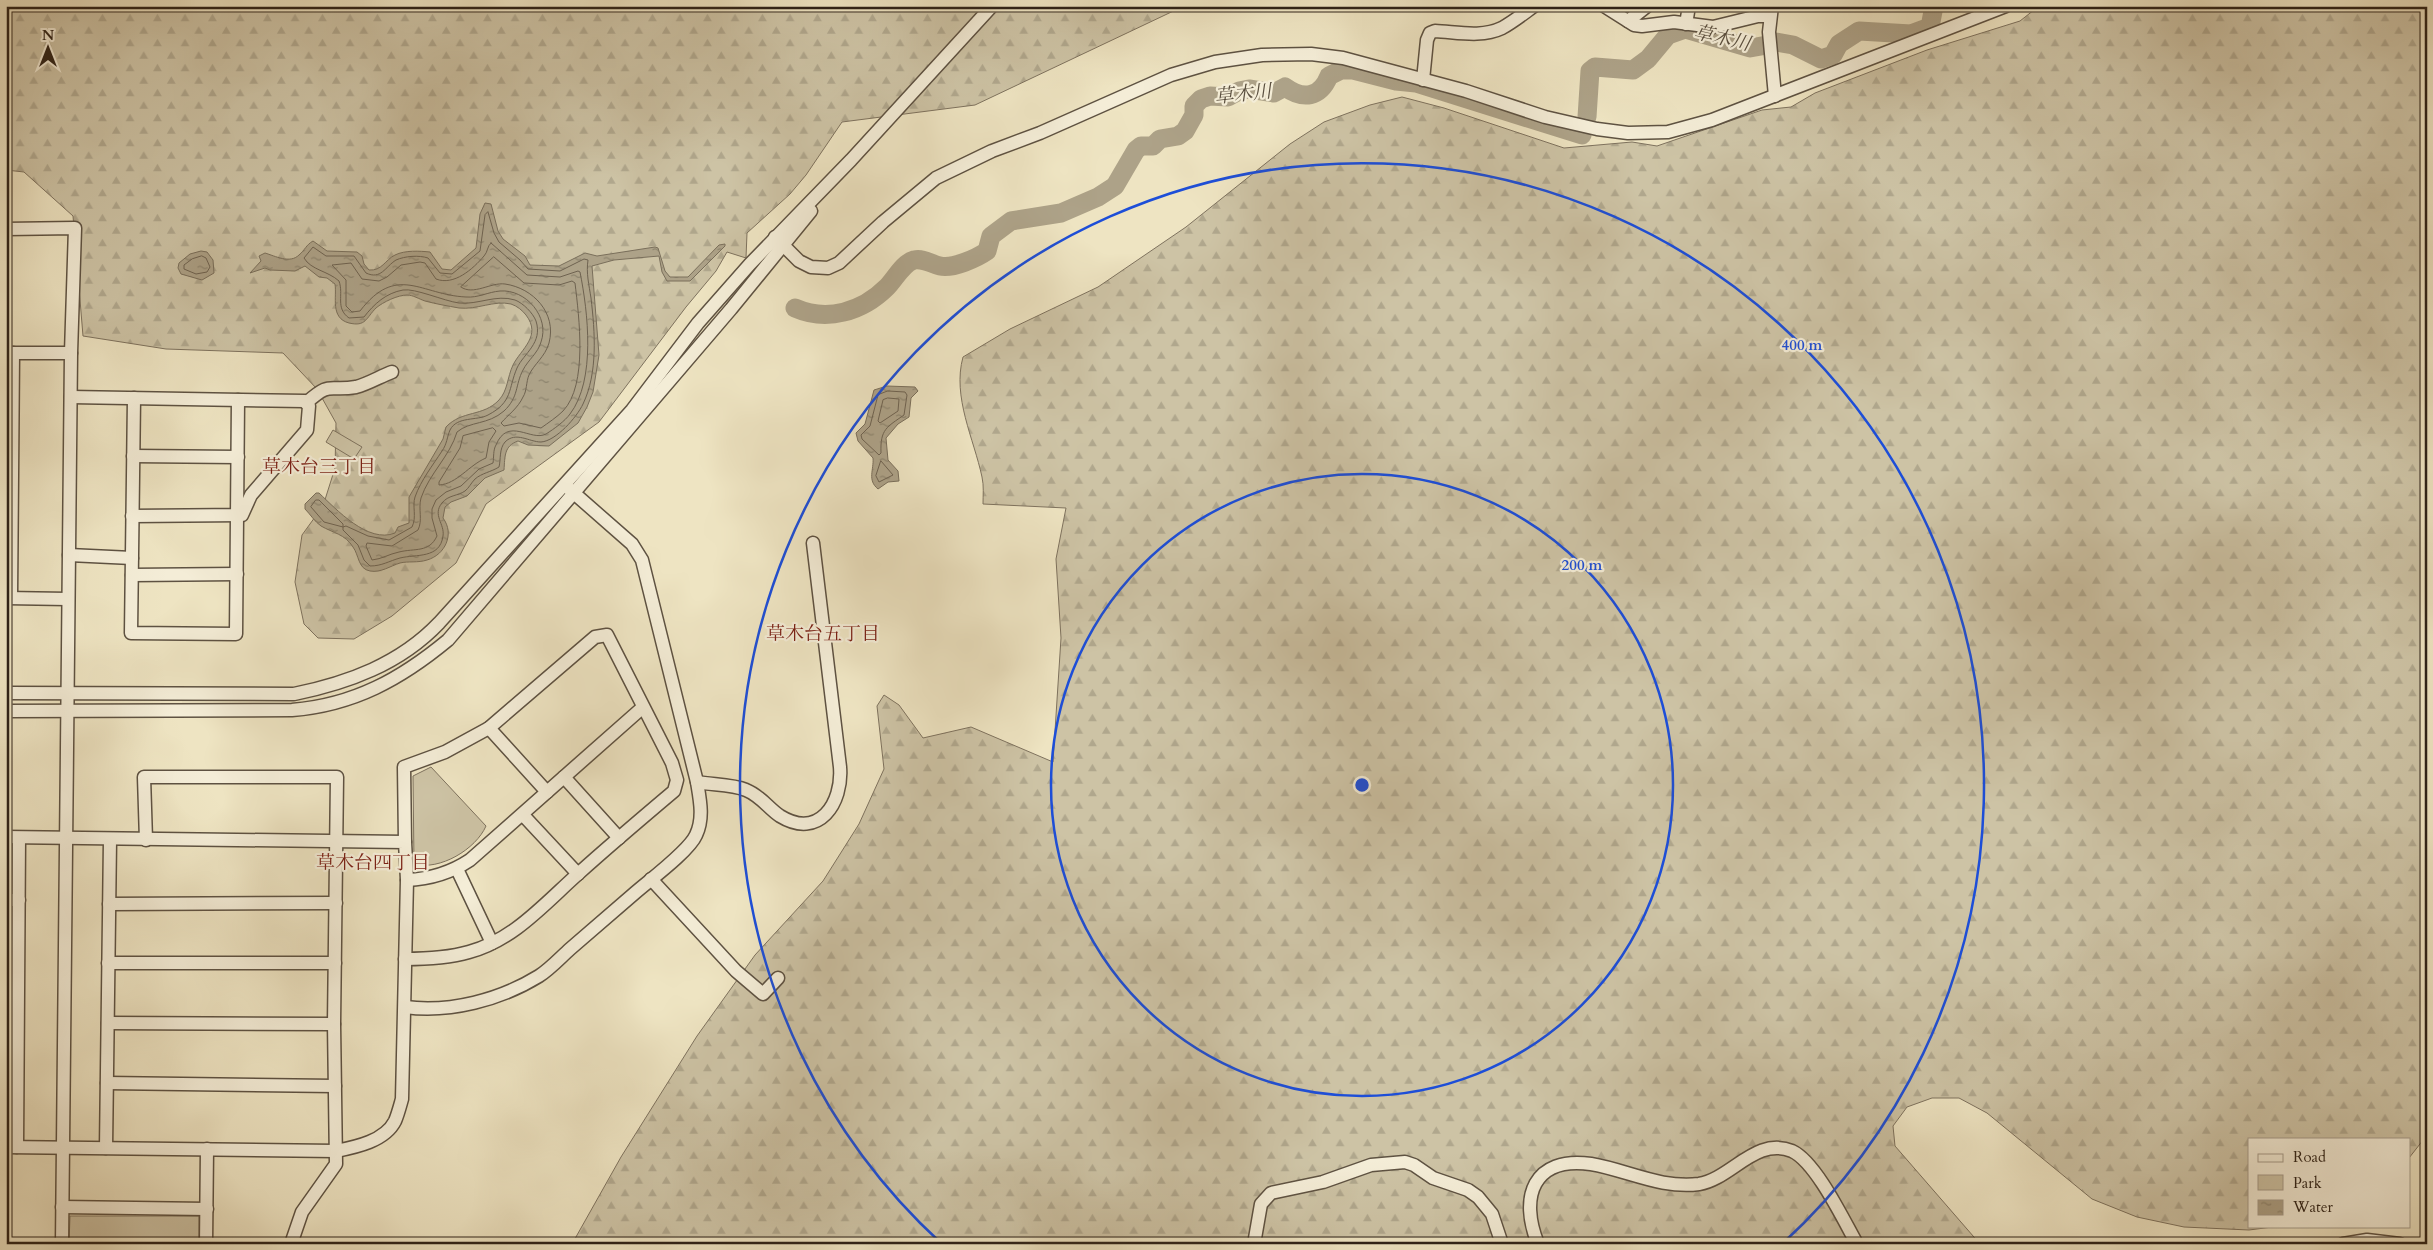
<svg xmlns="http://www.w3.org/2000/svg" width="2433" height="1250" font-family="Cardo,'Noto Serif JP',serif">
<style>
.forest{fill:url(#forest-firs);stroke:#7e725e}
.green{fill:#cdc3a5;stroke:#7e725e}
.water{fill:url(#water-ripples);stroke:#7a6f5b}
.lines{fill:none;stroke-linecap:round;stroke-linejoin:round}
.shore{stroke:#6e6250;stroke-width:1}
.river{stroke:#ada288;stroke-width:19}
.minor-casing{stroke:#5e5242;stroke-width:15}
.minor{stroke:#f4edd7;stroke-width:12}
.ring{fill:none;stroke:#1d4ed8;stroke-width:2.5}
.labels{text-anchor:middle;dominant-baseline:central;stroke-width:4.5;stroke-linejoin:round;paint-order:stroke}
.water-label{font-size:19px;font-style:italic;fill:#5a4f3f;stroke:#f4edd7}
.neighbourhood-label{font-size:19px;fill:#7a1f14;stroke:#f4edd7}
.centre{fill:#1d4ed8;stroke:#f4edd7;stroke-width:2.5}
.ring-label{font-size:15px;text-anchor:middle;font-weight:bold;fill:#1d4ed8;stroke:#f4edd7;stroke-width:4.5;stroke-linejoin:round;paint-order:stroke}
</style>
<defs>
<pattern id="forest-firs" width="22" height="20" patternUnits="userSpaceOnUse" patternTransform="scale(1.25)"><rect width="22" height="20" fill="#cdc3a5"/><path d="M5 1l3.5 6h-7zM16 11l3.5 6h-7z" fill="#b0a78d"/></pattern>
<pattern id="water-ripples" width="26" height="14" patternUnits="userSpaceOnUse" patternTransform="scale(1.25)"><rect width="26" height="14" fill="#ada288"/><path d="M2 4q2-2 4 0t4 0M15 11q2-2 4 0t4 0" fill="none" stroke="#8d846e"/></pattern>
</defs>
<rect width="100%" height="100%" fill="#eee4c2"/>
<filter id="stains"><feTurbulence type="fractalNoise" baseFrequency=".004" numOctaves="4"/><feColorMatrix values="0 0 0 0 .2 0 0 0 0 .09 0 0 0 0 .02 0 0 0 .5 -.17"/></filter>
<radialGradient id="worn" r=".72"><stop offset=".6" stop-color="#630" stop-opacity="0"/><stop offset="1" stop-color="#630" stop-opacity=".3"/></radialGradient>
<!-- forest -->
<g class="forest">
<polygon points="6,6 1184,6 975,105 842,122 806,175 790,194 747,233 746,258 727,252 716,271 686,307 599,422 486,504 456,563 392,616 354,639 318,638 304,624 295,582 302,535 323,506 335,468 336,423 317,389 283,353 166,349 83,336 73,216 24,172 6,170"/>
<path d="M2039,6H2427V1135L2409,1158V1139H2249V1226H2280L2249,1230L2184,1227L2137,1217L2092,1199L1987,1113L1959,1098H1932L1907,1107L1893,1126L1895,1146L1980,1244H572L621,1157L697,1036L755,955L823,881L859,824L884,769L877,706L884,695L899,705L923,738L971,727L1053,762L1061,638L1056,559L1066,508L983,504C983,495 984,486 982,477C974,439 952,397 963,357L1010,329L1098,287L1186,227L1290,144L1324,122L1370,105L1402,97L1444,108L1564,148L1632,142L1657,146L1762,110L1791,107L1815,93L1927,50L2020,21Z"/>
</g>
<!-- green -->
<g class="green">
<polygon points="333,430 362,447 354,459 326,442"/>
<path d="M431,767L486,826C476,849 440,871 414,864L413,776Z"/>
<polygon points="6,969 11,969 9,1073 6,1073"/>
<polygon points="70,1216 199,1216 199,1244 69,1244"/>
</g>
<!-- water -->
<g class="water">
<path d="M485,203L491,204L498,231L503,239L525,256L530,265L559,266L585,253L597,256L655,247L658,248L665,271L670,277H688L719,245L725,244V246L690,281H667L662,272L659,256L614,260L592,266L599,355L593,392L587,407L578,423L549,446L528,445L518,441C504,446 505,456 504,470L485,478L467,496L451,502L445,507L443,518C455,534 445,555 427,560C418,563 408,561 400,563C390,566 381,573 370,571C358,569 359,555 353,547C345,534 333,533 321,526C315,522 310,514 305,509V504L316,493H319C336,509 368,544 395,533L398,527L409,523V497L443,439L446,427C462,410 483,417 499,400C508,390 507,378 513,365C521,349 542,336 526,315C522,310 517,306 511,304C494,300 477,310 459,308C448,306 436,304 425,301C419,299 413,295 407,295C398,295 383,302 376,308C366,318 366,327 349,323C330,318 337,297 335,284L327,278L319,277L305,266L295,271L270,270L265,268L250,273L261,261L259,256L265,253C275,256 290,264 299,255C305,250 306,245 313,241L327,251L357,252L362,256L364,264L369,270C382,271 385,260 395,255C405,250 420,251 430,252L442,269L451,270L476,248L480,214Z"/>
<polygon points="201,251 207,252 213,260 214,273 202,280 181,274 178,268 179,263 190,254"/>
<path d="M887,386L915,387L918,391L911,398L909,417L898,424L886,438L888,460L898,471L899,481L888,482L878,489C867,480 874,470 873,458L858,441L856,433L865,424L874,390Z"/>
</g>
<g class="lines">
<!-- shore -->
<g class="shore">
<path d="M488,212L494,233L499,242L520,260L528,269L560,271L584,259L588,260C586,273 589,285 591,298C595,332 598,373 583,404C577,417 556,441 541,442C529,442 516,431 505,442C499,449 501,459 499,467C491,472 482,473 475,479C471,483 469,488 465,491C458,496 448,495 442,503C432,515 445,524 443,536C440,559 416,554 400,558C389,561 382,566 370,566L364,560L358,545L343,530V527L346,526L368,536L389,540L412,527C417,517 412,506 415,497C421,480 433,465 442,451C447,444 447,437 450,430C457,416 477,421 488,415C513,402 508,389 517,368C524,353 543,343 536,321C533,313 523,303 515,300C496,294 478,305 459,303C444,301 415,288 403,290C386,293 374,304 364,317L349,318C335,308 344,295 339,281C328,271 311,270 304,258L313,247L326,256H354L366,273C381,280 385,267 396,260C405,256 419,255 428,258L440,273L452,274L480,251L485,215Z"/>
<path d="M491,243L527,275L560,277L578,271L580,272C588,312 596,380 570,414C565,421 554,429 546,434C531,442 508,416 496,445C493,450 494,457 493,463L479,469L461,486L446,492L436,500L432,509V518L437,536C429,553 415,548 399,552C389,554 382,559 372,560L366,546L367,543L392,546L418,530C423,520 418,509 421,498C429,474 450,456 457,432C470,421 488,425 504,411C519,397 515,385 523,370C528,360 538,353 541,342C550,317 526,289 500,291C488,292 478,298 466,297C421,295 397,263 360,311L352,312L346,306V280L332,265L351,263L362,279L379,281L387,277L401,265L420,262L425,263L436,279C454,286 473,269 484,256C488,252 487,246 491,243Z"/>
<polygon points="202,256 206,258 210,267 207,272 196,274 184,269 184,265 192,259"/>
<path d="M494,257L524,283L559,285L572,281L575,283C579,317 588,385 563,411C557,417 548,423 541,428L519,423L504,426L501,423C508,415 518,408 523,397C527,391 526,382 529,375C534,364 545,357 549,343C557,313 533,288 505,284C491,282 473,296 461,287Z"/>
<path d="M888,391L905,392L907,395L904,415C887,427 880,429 881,453L879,455L862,439L861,435L870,426L878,395Z"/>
<polygon points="888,398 899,399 898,411 880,423 878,421 883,400"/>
<path d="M493,428L496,431L489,442L486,458C469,465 457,484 439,485V482L460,448L463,436Z"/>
<polygon points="881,461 893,475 879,482 876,476"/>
<polygon points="316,500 319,500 343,524 343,527 324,522 311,507"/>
</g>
<!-- river -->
<g class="river">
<polyline points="1776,42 1793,45 1821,59 1833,55 1839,44 1859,31 1911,34 1930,27 1934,6"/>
<polyline points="1587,117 1590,71 1595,67 1633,70 1648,59 1668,35 1685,29 1750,48 1767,45"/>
<path d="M795,308C827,322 862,312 887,287C895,279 903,263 914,260C924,258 931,264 940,266C953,269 977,258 987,251L991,236L1011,221L1061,213L1098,197L1115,186L1136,150L1141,146H1153L1160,139L1178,136L1185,131L1194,115V106L1201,99L1210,96L1228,97L1239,91L1249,89L1274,93L1285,87C1303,100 1320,98 1329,76L1341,70H1353L1396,81L1416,83L1582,135"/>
</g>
<!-- minor casing -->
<g class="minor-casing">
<g id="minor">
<polyline points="1604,6 1634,25 1642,26 1674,22 1713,27 1758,16 1769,16"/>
<polyline points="1772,6 1769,32 1775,96"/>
<polyline points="1628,21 1647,6"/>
<polyline points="1686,24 1689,6"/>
<path d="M1423,80L1427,40L1430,33L1435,31C1457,32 1481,38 1502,28C1513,22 1523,14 1534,6"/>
<polyline points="6,229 75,228 71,353 62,1244"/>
<polyline points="775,237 799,261 811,267 828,268 839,263 883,222 936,178 992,151 1040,133 1171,75 1215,62 1262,55 1311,54 1343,58 1466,91 1545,117 1597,129 1628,133 1668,132 1712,120 2006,6"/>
<polyline points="6,353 71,353"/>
<polyline points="71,397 305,401 309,406 307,430 251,495 242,515 132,516"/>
<polyline points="134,398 131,633 236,634 238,400"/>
<path d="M306,403C332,380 327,392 356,387C368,384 381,376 392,372"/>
<polyline points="133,456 238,457"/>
<polyline points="69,555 132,558"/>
<polyline points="132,575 237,574"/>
<polyline points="6,598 68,599"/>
<polyline points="11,598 13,353"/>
<path d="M6,693L294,694C348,683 400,664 439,623L632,410L698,323L750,264L851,160L992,6"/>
<path d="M6,711L292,710C354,705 401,679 448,640L731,309L811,211"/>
<polyline points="489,728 547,792"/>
<polyline points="564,777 619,838"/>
<path d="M697,782C712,785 732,784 746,790C761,796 768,808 780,816C819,840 843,803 840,767L813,543"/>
<polyline points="523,815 578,874"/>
<path d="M6,837L405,842L407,880L402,1099C400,1106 398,1114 395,1121C385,1141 356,1147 336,1151L6,1147"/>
<polyline points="146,840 144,777 337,777 334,1024 336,1164 302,1212 291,1244"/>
<polyline points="457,869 492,943"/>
<polyline points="651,879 736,971 763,994 778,978"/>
<path d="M407,880C430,879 452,872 470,860L642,708"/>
<polyline points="6,900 19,900"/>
<polyline points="109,904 336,903"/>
<path d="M405,959C426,959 448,958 469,952C514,940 545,903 579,873C610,845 642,818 674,791L677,780L672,763L607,635L595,637L489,728L445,752L404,767L405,842"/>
<polyline points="108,963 335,963"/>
<path d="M405,1007C450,1013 500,1000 539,976C550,969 560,958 570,949C592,930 614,911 636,892C651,879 689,851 696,835C704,818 700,800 697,782L642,560L632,544L567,487"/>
<polyline points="108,1023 334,1024"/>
<polyline points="107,1083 335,1086"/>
<polyline points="17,1147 19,838"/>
<polyline points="106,1148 110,840"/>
<polyline points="62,1207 207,1209"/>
<polyline points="206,1244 207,1149"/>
<polyline points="1254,1244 1261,1204 1271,1193 1323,1182 1371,1165 1405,1162 1414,1165 1433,1178 1468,1190 1478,1197 1492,1214 1502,1244"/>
<path d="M1538,1244C1519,1197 1533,1156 1591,1164C1627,1170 1661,1189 1699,1184C1731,1179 1756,1136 1792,1151C1816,1162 1844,1221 1857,1244"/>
<polyline points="2343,1244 2367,1240 2400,1244"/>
</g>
</g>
<!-- minor -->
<use href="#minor" class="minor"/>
</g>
<!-- distance rings -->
<g class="ring">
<circle cx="1362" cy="785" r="311"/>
<path d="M942 1244A622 622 0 1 1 1782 1244"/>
</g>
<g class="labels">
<!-- water labels -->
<g class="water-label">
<text transform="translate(1722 38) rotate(13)">草木川</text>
<text transform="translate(1243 94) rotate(-6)">草木川</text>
</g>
<!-- neighbourhood labels -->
<g class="neighbourhood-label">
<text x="319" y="467">草木台三丁目</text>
<text x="823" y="634">草木台五丁目</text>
<text x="373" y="863">草木台四丁目</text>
</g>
</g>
<circle cx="1362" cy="785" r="8" class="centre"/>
<g class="ring-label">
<text x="1802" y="350">400 m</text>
<text x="1582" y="570">200 m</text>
</g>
<!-- margin -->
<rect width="2433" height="1250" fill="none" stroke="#eee4c2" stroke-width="25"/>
<rect x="8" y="8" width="2418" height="1235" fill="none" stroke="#2e2218" stroke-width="2.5"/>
<rect x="12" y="12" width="2408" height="1225" fill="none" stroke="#2e2218"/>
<!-- legend -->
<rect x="2248" y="1138" width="162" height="90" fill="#f4edd7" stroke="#a59c8b"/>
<rect x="2258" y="1154" width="25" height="8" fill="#f4edd7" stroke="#a59c8b"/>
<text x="2293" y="1162" font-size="15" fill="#2e2218">Road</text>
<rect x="2258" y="1175" width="25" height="15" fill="#cdc3a5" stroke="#a59c8b"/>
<text x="2293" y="1188" font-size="15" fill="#2e2218">Park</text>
<rect x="2258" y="1200" width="25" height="15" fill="url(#water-ripples)" stroke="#a59c8b"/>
<text x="2293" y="1212" font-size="15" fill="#2e2218">Water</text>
<!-- north arrow -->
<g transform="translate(48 48)" stroke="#f4edd7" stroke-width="4" paint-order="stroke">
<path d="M0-4L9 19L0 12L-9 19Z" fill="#2e2218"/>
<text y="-8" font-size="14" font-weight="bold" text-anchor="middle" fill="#2e2218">N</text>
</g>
<rect width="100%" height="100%" filter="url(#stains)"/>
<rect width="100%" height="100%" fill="url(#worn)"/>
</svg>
